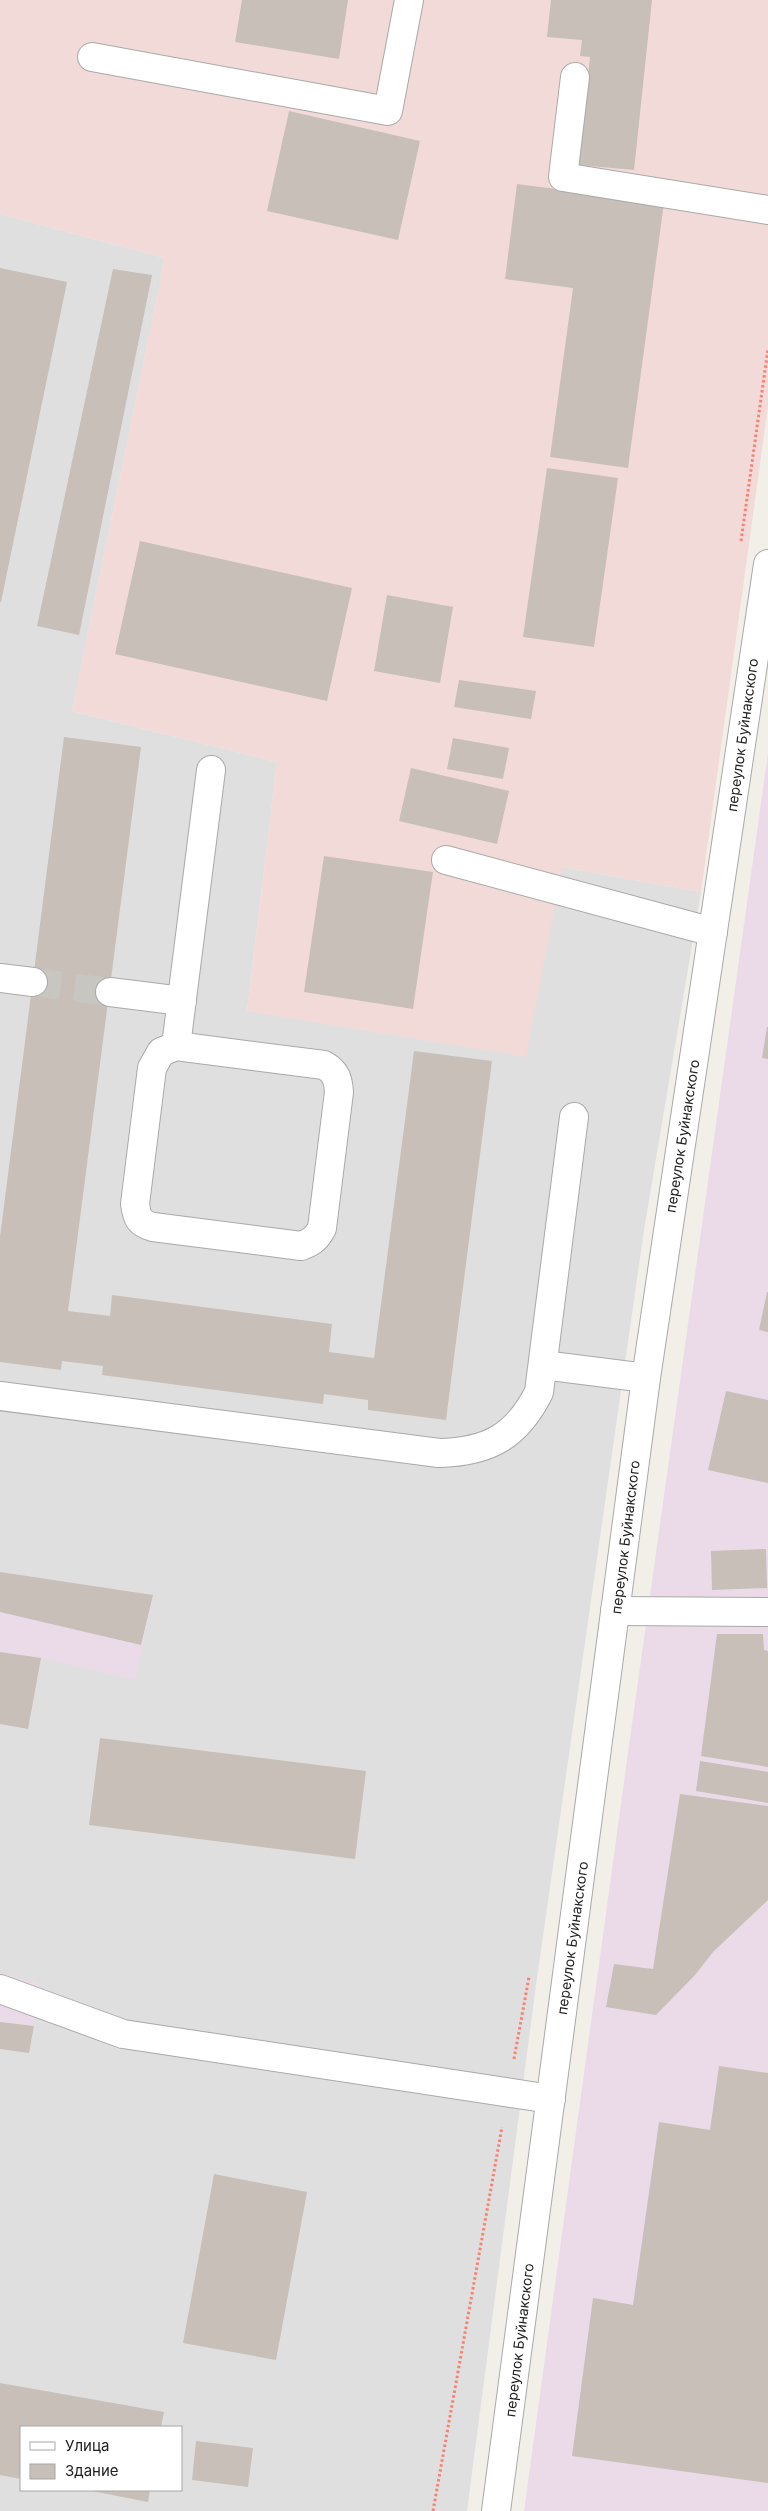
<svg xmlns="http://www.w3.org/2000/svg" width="768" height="2511" font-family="Inter,sans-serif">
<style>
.residential{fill:#e0dfdf;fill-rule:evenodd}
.commercial{fill:#f2dad9}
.industrial{fill:#ebdbe8}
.building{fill:#c7bfb8}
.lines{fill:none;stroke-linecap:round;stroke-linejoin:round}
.minor-tunnel{stroke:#c8c6c1;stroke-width:28;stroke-dasharray:28 14;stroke-linecap:butt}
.minor-casing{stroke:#a9a9a9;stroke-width:30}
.path{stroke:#fa8072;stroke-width:3;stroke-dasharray:2.5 2.5;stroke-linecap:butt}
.minor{stroke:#fff;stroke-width:28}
.labels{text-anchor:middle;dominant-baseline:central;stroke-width:5;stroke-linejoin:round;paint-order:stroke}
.street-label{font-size:14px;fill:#222;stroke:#fff}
</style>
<rect width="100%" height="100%" fill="#f2efe9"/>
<!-- residential -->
<path class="residential" d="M0,214L165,258L72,711L277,762L247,1011L562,867L701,892L644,1230L536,1985L467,2511H0ZM21,2427H181V2490H21Z"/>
<!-- commercial -->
<polygon class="commercial" points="0,0 768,0 768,406 701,892 562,867 526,1057 247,1011 277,762 72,711 165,258 0,214"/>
<!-- industrial -->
<g class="industrial">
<polygon points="768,753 768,2511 524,2511 627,1760"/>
<polygon points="0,1572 153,1595 135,1680 41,1658 28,1729 0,1724"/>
<polygon points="0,1973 39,1983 29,2053 0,2049"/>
</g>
<!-- building -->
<g class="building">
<polygon points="242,0 348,0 339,59 235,42"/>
<polygon points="551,0 652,0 634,170 579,165 590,57 580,56 582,40 547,37"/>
<polygon points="289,111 420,141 398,240 267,211"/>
<polygon points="517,184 664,203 628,468 550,457 573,288 505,279"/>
<polygon points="0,268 67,282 1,602 0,602"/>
<polygon points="113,269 152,275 79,635 37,626"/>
<polygon points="547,468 618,478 594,647 523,637"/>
<polygon points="140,541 352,588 327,701 115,654"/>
<polygon points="387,595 453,607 440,683 374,671"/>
<polygon points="459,680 536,691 531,719 454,707"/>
<polygon points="64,737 141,747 68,1311 110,1316 112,1295 332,1324 329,1352 374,1358 414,1051 492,1061 446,1420 368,1410 368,1400 324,1394 323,1404 102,1375 103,1366 62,1361 61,1370 0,1362 0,1237"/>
<polygon points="453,738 509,748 503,779 447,769"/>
<polygon points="411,768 509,791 497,844 399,821"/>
<polygon points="324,856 433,872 413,1009 304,992"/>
<polygon points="767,1027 768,1027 768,1059 762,1058"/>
<polygon points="767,1292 768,1292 768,1332 759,1330"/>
<polygon points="726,1391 768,1400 768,1483 708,1470"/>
<polygon points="766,1549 767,1588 712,1590 711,1551"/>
<polygon points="0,1572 153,1595 141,1645 0,1612"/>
<polygon points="717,1634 763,1634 764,1650 768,1651 768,1767 701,1756"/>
<polygon points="0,1652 41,1658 28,1729 0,1724"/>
<polygon points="100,1738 366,1771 355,1859 89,1825"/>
<polygon points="700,1761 768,1772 768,1803 696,1791"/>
<polygon points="680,1794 768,1806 768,1900 713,1952 695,1975 656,2015 606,2007 614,1964 653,1969"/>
<polygon points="0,2022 34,2026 29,2053 0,2049"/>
<polygon points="719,2066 768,2073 768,2483 572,2456 593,2298 633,2305 659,2122 710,2130"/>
<polygon points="214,2174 307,2192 276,2360 183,2343"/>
<polygon points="0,2383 164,2412 161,2427 21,2427 21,2479 0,2475"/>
<polygon points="196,2441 253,2448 248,2487 192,2480"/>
<polygon points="87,2490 150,2490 148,2502"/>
</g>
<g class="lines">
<!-- minor-tunnel -->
<polyline class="minor-tunnel" points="33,982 110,992"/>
<!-- minor casing -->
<g class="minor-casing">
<g id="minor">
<polyline points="92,57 388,111 409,0"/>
<polyline points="575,77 563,177 768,210"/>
<polyline points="446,860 713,932"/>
<polyline points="0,978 33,982"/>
<polyline points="110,992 182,1001"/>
<path d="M176,1046L324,1065C336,1072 338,1079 339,1092L322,1228C317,1238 312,1242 301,1246L153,1227C139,1223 137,1218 135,1204L152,1068L161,1052Z"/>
<polyline points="176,1046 211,770"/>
<polyline points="543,1365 646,1378"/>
<path d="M0,1396L439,1453C489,1452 517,1436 539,1392L574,1117"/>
<polyline points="615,1611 768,1612"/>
<polyline points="0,1989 123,2034 551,2099"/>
<polyline points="496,2511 646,1378 768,564"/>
</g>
</g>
<!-- path -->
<g class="path">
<polyline points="741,541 768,349"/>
<polyline points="514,2059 529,1977"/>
<polyline points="433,2511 502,2127"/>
</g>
<!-- minor -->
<use href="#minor" class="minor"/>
</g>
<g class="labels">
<!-- street labels -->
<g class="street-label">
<text transform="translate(742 735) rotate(-82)">переулок Буйнакского</text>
<text transform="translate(682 1136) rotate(-81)">переулок Буйнакского</text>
<text transform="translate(625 1537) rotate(-83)">переулок Буйнакского</text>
<text transform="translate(572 1938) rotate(-82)">переулок Буйнакского</text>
<text transform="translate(519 2340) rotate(-83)">переулок Буйнакского</text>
</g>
</g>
<!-- legend -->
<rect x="20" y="2426" width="162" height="65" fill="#ffffff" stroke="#a7a7a7"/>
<rect x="30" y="2442" width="25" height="8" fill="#ffffff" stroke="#a7a7a7"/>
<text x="65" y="2451" font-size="15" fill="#222222">Улица</text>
<rect x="30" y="2464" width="25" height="15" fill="#c7bfb8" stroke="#a7a7a7"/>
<text x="65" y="2476" font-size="15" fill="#222222">Здание</text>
</svg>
